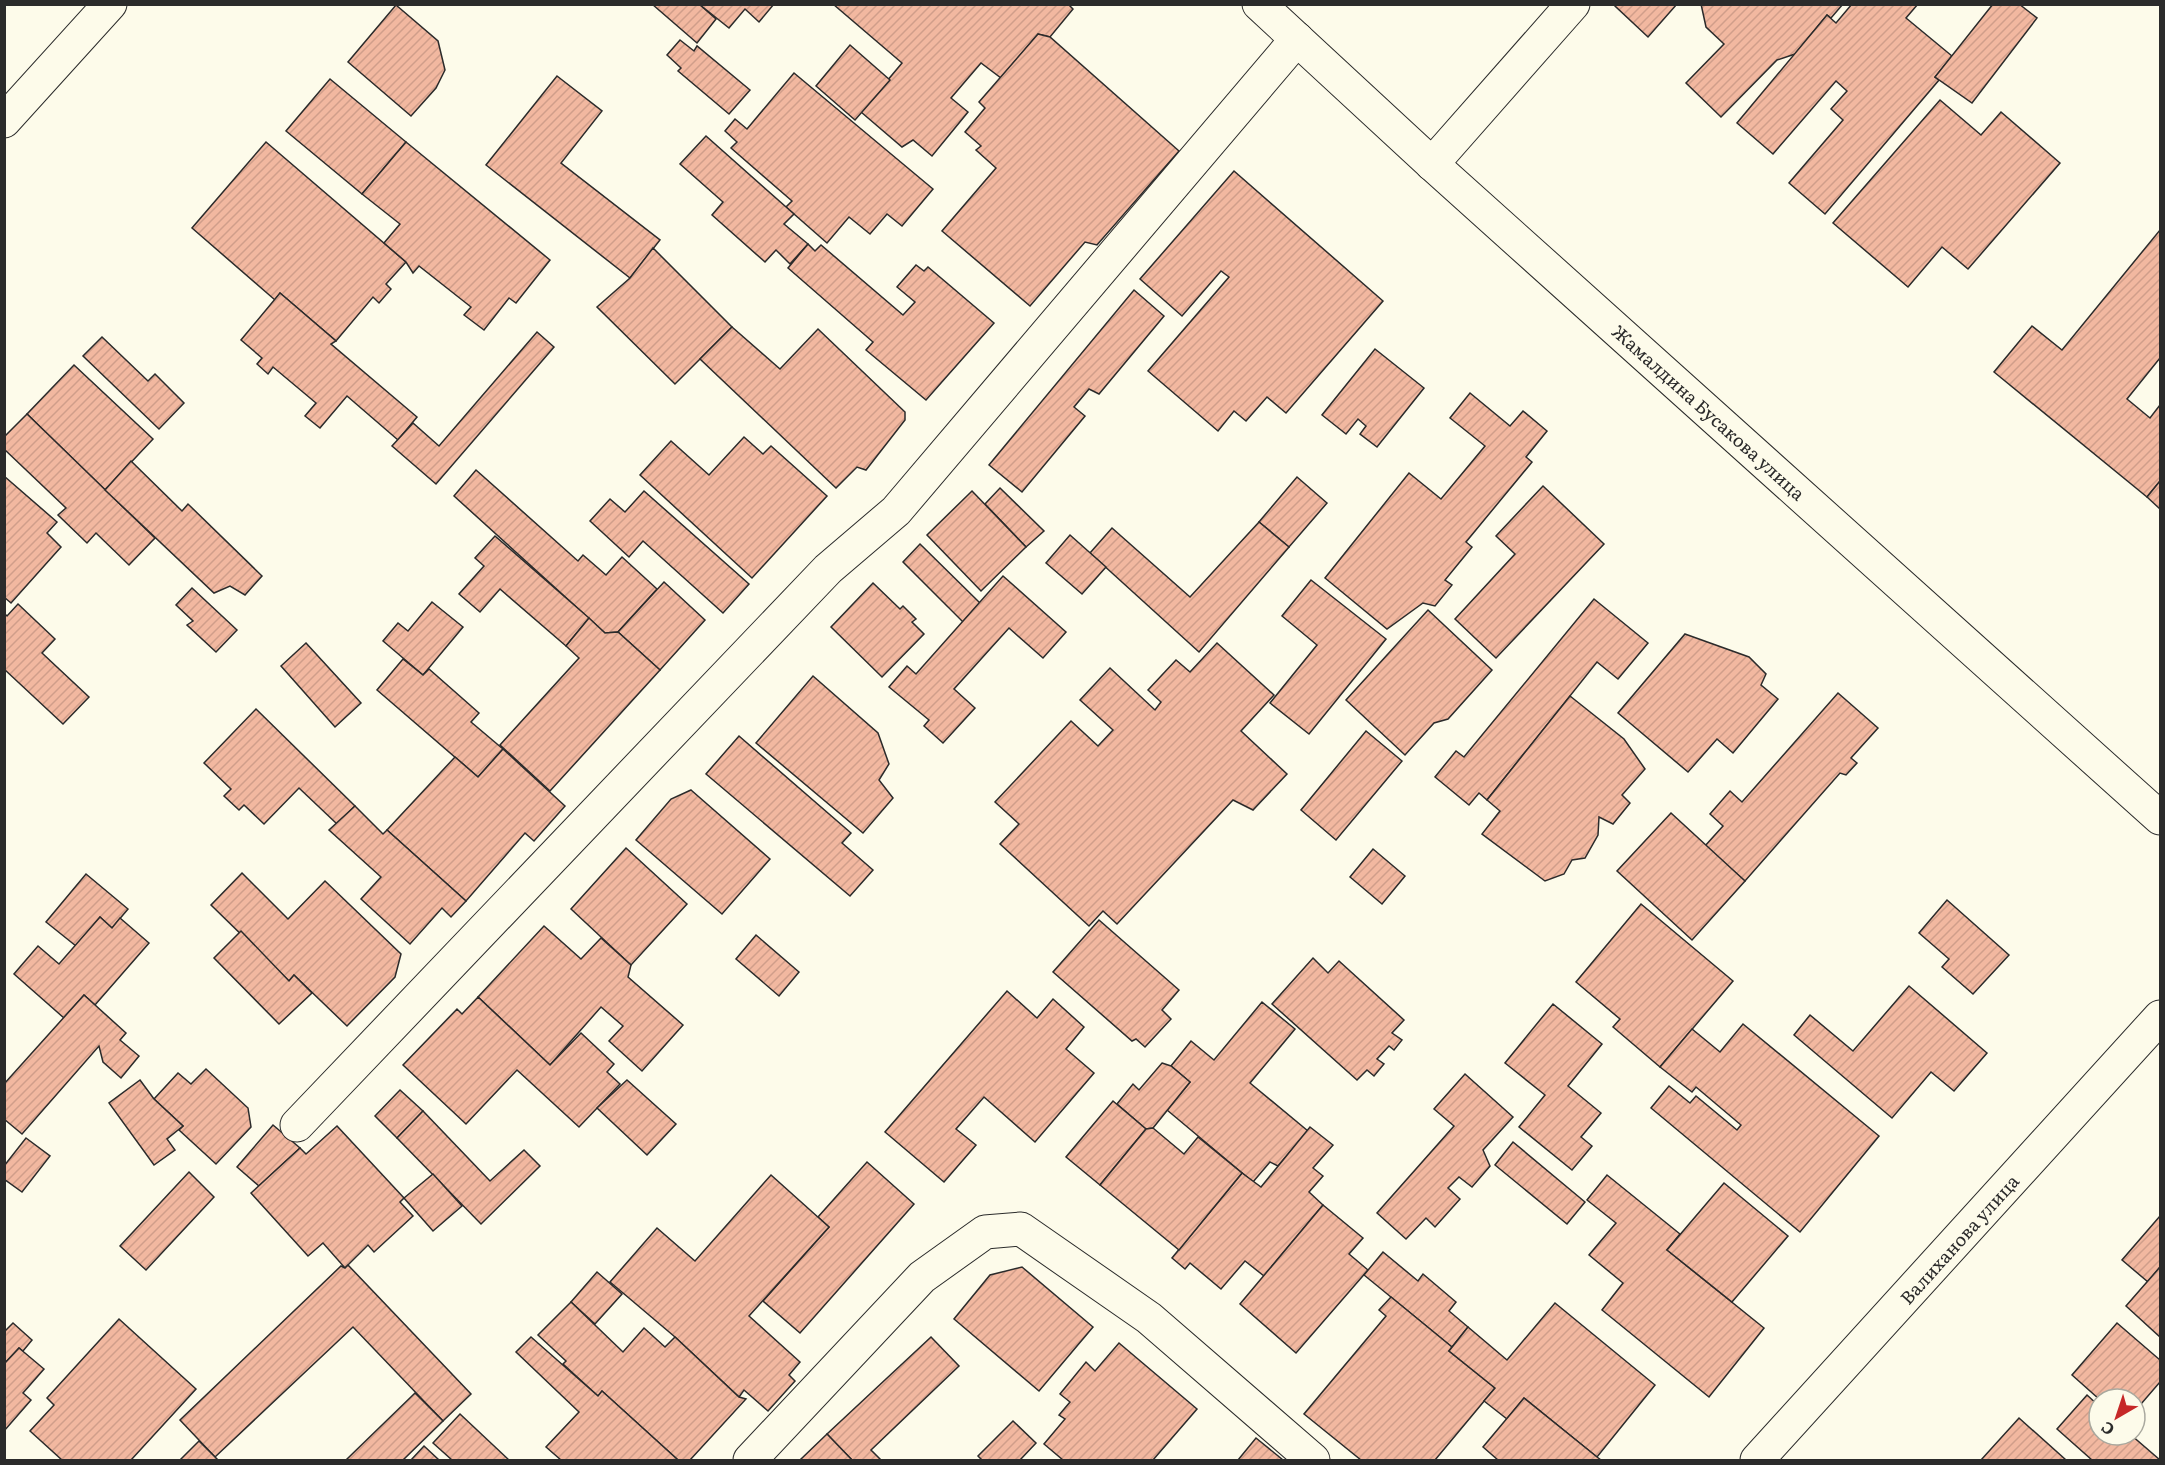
<svg xmlns="http://www.w3.org/2000/svg" width="2165" height="1465" font-family="Literata,serif">
<style>
.building{fill:url(#building-hatch);stroke:#2b2b2b;stroke-width:1.5}
.lines{fill:none;stroke-linecap:round;stroke-linejoin:round}
.minor-casing{stroke:#2b2b2b;stroke-width:35}
.secondary-casing{stroke:#2b2b2b;stroke-width:35}
.minor{stroke:#fdfbea;stroke-width:33}
.secondary{stroke:#fdfbea;stroke-width:33}
.labels{text-anchor:middle;dominant-baseline:central;stroke-width:4.5;stroke-linejoin:round;paint-order:stroke}
.street-label{font-size:18px;fill:#2b2b2b;stroke:#fdfbea}
</style>
<defs>
<pattern id="building-hatch" width="6" height="6" patternUnits="userSpaceOnUse" patternTransform="scale(1.5)"><rect width="6" height="6" fill="#f2b8a0"/><path d="M-1 1l2-2M0 6l6-6M5 7l2-2" fill="none" stroke="#d09e8a"/></pattern>
</defs>
<rect width="100%" height="100%" fill="#fdfbea"/>
<!-- building -->
<g class="building">
<polygon points="652,4 699,4 716,19 697,43"/>
<polygon points="699,4 774,4 759,22 745,9 729,28"/>
<polygon points="833,4 1068,4 1073,9 1050,37 1038,34 1001,78 981,63 951,98 968,112 932,156 913,140 902,147 861,112 902,63"/>
<polygon points="1616,4 1677,4 1648,37 1615,6"/>
<polygon points="1701,4 1843,4 1831,18 1827,15 1795,54 1777,60 1721,117 1686,83 1724,44 1706,27"/>
<polygon points="1852,4 1918,4 1906,18 1952,56 1935,77 1939,80 1825,214 1789,183 1843,120 1831,109 1847,91 1836,81 1773,154 1737,123 1827,15 1836,23"/>
<polygon points="1993,4 2019,4 2037,18 1972,103 1935,77"/>
<polygon points="396,5 438,41 445,70 436,88 411,116 348,62"/>
<polygon points="1038,34 1050,37 1179,151 1097,245 1085,242 1030,306 942,231 996,168 976,150 981,146 965,132 985,108 979,102"/>
<polygon points="680,40 694,51 697,46 750,90 729,114 678,71 681,68 667,55"/>
<polygon points="850,45 890,80 855,120 816,86"/>
<polygon points="794,73 933,189 902,226 887,214 870,234 849,217 827,243 786,207 792,201 731,148 737,142 725,131 735,119 747,129"/>
<polygon points="557,76 602,111 561,163 660,240 630,278 486,165"/>
<polygon points="330,79 406,142 362,194 286,131"/>
<polygon points="1940,100 1981,135 2001,112 2060,163 1968,269 1942,247 1908,287 1833,223"/>
<polygon points="706,136 794,214 784,224 808,244 790,264 776,250 765,262 712,215 723,202 680,164"/>
<polygon points="266,142 406,262 386,284 391,289 379,303 373,297 336,341 280,293 275,300 192,228"/>
<polygon points="406,142 550,260 516,303 509,298 484,330 464,315 471,307 419,266 413,273 406,262 384,243 400,224 362,194"/>
<polygon points="1234,171 1383,301 1286,413 1267,397 1246,421 1234,411 1218,431 1148,371 1229,277 1221,271 1182,316 1140,279"/>
<polygon points="2160,230 2160,358 2127,399 2150,418 2160,405 2160,481 2147,497 1994,372 2032,326 2062,350"/>
<polygon points="808,244 815,251 821,245 903,315 915,302 897,287 916,265 924,271 928,267 994,323 926,400 866,350 873,342 788,268"/>
<polygon points="653,248 732,327 675,384 597,307 630,278"/>
<polygon points="1134,290 1164,316 1099,394 1089,389 1074,407 1085,416 1022,492 989,465"/>
<polygon points="280,293 336,341 331,344 417,417 398,440 347,396 320,428 305,416 316,403 273,367 268,374 257,364 262,358 241,340"/>
<polygon points="732,327 780,369 818,329 905,412 905,420 866,470 857,467 836,488 700,359"/>
<polygon points="537,332 554,347 436,484 392,446 413,423 439,446"/>
<polygon points="102,337 148,381 155,374 184,403 159,429 83,356"/>
<polygon points="1375,349 1424,388 1377,447 1360,434 1366,426 1358,419 1346,434 1322,415"/>
<polygon points="74,365 153,439 105,490 27,414"/>
<polygon points="1470,393 1510,426 1523,411 1547,431 1526,457 1532,462 1466,542 1472,547 1445,580 1452,585 1435,606 1423,603 1387,629 1325,578 1409,473 1441,499 1485,446 1450,418"/>
<polygon points="27,414 155,538 129,565 96,533 87,543 58,515 66,508 4,449 4,437"/>
<polygon points="744,437 763,454 771,446 827,496 752,578 640,475 671,441 709,475"/>
<polygon points="131,461 182,511 188,504 262,576 245,595 230,586 214,593 105,490"/>
<polygon points="476,470 578,561 583,555 606,575 622,557 657,589 618,632 605,633 454,496"/>
<polygon points="4,476 57,522 47,533 61,547 11,603 4,597"/>
<polygon points="1297,477 1327,503 1289,547 1259,522"/>
<polygon points="2160,481 2160,509 2147,497"/>
<polygon points="1543,486 1604,544 1496,658 1455,619 1515,554 1496,536"/>
<polygon points="1000,488 1044,531 1026,547 985,504"/>
<polygon points="644,491 749,584 723,613 643,541 629,557 590,521 610,499 625,512"/>
<polygon points="972,491 1026,547 981,591 927,535"/>
<polygon points="1259,522 1289,547 1199,652 1090,553 1112,528 1190,597"/>
<polygon points="1070,535 1106,567 1082,594 1046,563"/>
<polygon points="495,536 589,618 566,646 500,589 480,612 459,594 484,566 475,558"/>
<polygon points="920,544 980,603 963,622 903,562"/>
<polygon points="1003,576 1066,632 1043,658 1009,628 954,689 975,708 943,743 924,726 929,720 889,687 907,666 916,674"/>
<polygon points="1311,580 1386,639 1309,734 1270,703 1317,645 1282,616"/>
<polygon points="664,582 705,620 660,670 618,632"/>
<polygon points="873,583 900,609 903,606 916,619 912,622 924,634 882,677 831,627"/>
<polygon points="192,588 237,630 216,652 187,625 193,621 176,605"/>
<polygon points="1594,599 1648,643 1618,679 1597,662 1487,800 1479,793 1469,805 1435,777 1456,751 1464,757"/>
<polygon points="432,602 463,627 423,675 383,641 398,623 408,631"/>
<polygon points="18,604 55,639 42,653 89,697 63,724 4,669 4,613 7,616"/>
<polygon points="1428,610 1492,670 1448,719 1434,723 1405,755 1346,700"/>
<polygon points="589,618 605,633 618,632 660,670 550,791 500,745 579,658 566,646"/>
<polygon points="1685,634 1749,657 1766,674 1761,685 1778,699 1733,753 1717,739 1688,772 1618,713"/>
<polygon points="306,643 361,703 335,727 281,666"/>
<polygon points="1217,643 1274,695 1241,731 1287,774 1253,810 1233,800 1117,924 1103,911 1089,926 1000,844 1019,824 995,802 1071,721 1098,746 1113,730 1080,700 1110,668 1155,710 1161,702 1148,690 1176,660 1190,672"/>
<polygon points="403,659 423,675 429,669 479,713 471,722 503,749 478,777 377,690"/>
<polygon points="813,676 878,733 889,764 879,780 893,798 863,833 756,743"/>
<polygon points="1838,693 1878,728 1851,758 1857,763 1846,775 1840,773 1745,881 1705,846 1723,826 1710,814 1730,791 1742,802"/>
<polygon points="1570,696 1624,739 1645,769 1622,795 1630,803 1613,824 1599,817 1598,835 1585,858 1572,860 1564,874 1545,881 1482,834 1500,811 1487,800"/>
<polygon points="256,709 355,806 337,824 299,788 264,824 244,805 239,810 224,796 231,789 204,763"/>
<polygon points="1366,731 1402,761 1336,840 1301,810"/>
<polygon points="739,736 851,833 842,843 873,870 850,896 706,774"/>
<polygon points="503,749 565,806 534,841 525,833 466,901 387,830 455,757 478,777"/>
<polygon points="691,790 770,859 722,914 636,840 671,799"/>
<polygon points="355,806 383,834 387,830 466,901 451,917 442,908 410,944 361,899 381,877 329,830"/>
<polygon points="1671,813 1745,881 1692,940 1617,871"/>
<polygon points="626,848 687,904 631,965 571,909"/>
<polygon points="1373,849 1405,876 1382,904 1350,877"/>
<polygon points="242,873 288,919 325,881 401,954 395,977 347,1026 294,975 289,981 211,905"/>
<polygon points="86,874 128,909 112,928 100,917 76,946 46,922"/>
<polygon points="1947,900 2009,955 1973,994 1942,967 1949,959 1919,933"/>
<polygon points="1641,904 1733,981 1660,1067 1613,1027 1620,1019 1576,982"/>
<polygon points="100,917 112,928 120,918 149,943 95,1005 84,995 64,1018 14,974 38,946 59,964"/>
<polygon points="1099,920 1179,990 1162,1010 1171,1019 1145,1047 1136,1039 1132,1041 1053,972"/>
<polygon points="544,926 581,959 601,938 631,965 628,977 683,1025 642,1071 609,1041 623,1026 601,1007 550,1065 478,997"/>
<polygon points="241,931 289,981 294,975 312,993 279,1024 214,958"/>
<polygon points="756,935 799,972 779,996 736,959"/>
<polygon points="1313,958 1328,973 1339,961 1404,1020 1392,1033 1402,1040 1394,1050 1389,1046 1377,1059 1384,1064 1374,1076 1367,1070 1357,1080 1272,1004"/>
<polygon points="1909,986 1987,1053 1954,1091 1931,1072 1892,1118 1794,1035 1810,1015 1853,1051"/>
<polygon points="1007,991 1037,1018 1053,999 1084,1027 1066,1049 1094,1073 1035,1142 984,1097 956,1129 976,1145 944,1182 885,1132"/>
<polygon points="84,995 126,1033 120,1040 139,1056 121,1078 103,1062 99,1046 22,1134 4,1119 4,1084"/>
<polygon points="478,997 550,1065 581,1033 614,1064 607,1072 620,1084 579,1127 517,1070 466,1124 403,1065 457,1009 462,1014"/>
<polygon points="1262,1002 1295,1029 1250,1083 1308,1131 1278,1166 1270,1162 1253,1182 1167,1110 1190,1082 1171,1066 1191,1041 1214,1060"/>
<polygon points="1553,1004 1602,1044 1568,1086 1601,1113 1581,1137 1592,1146 1572,1170 1519,1127 1545,1095 1505,1063"/>
<polygon points="1743,1024 1879,1136 1800,1232 1651,1108 1669,1086 1690,1103 1696,1096 1737,1130 1741,1125 1696,1087 1692,1092 1660,1067 1692,1029 1720,1052"/>
<polygon points="1162,1063 1171,1066 1190,1082 1153,1128 1146,1129 1117,1104 1133,1084 1139,1090"/>
<polygon points="206,1069 248,1108 251,1127 216,1164 179,1130 183,1126 154,1099 178,1073 191,1084"/>
<polygon points="1465,1074 1513,1117 1483,1150 1490,1166 1472,1187 1459,1177 1448,1188 1460,1199 1435,1227 1426,1218 1406,1239 1377,1213 1454,1126 1434,1109"/>
<polygon points="140,1080 154,1099 183,1126 167,1139 175,1150 154,1165 109,1103"/>
<polygon points="627,1080 676,1124 647,1155 597,1108"/>
<polygon points="400,1090 423,1111 397,1138 375,1116"/>
<polygon points="1113,1101 1146,1129 1100,1185 1066,1157"/>
<polygon points="423,1111 490,1181 524,1150 540,1166 481,1224 397,1138"/>
<polygon points="273,1125 300,1148 259,1186 237,1167"/>
<polygon points="337,1126 404,1198 400,1202 413,1216 374,1252 368,1245 345,1268 323,1243 308,1256 251,1193 300,1148 306,1154"/>
<polygon points="1310,1127 1333,1145 1313,1168 1323,1176 1309,1192 1323,1205 1264,1276 1245,1261 1221,1289 1190,1263 1185,1269 1172,1258 1242,1173 1261,1187"/>
<polygon points="1153,1128 1184,1154 1198,1137 1242,1173 1179,1250 1100,1185 1146,1129"/>
<polygon points="26,1138 50,1156 22,1192 4,1179 4,1166"/>
<polygon points="1513,1142 1585,1202 1567,1224 1495,1165"/>
<polygon points="867,1162 914,1204 800,1333 763,1301 829,1227 818,1217"/>
<polygon points="189,1172 214,1197 146,1270 120,1246"/>
<polygon points="433,1174 462,1206 433,1231 404,1198"/>
<polygon points="771,1175 829,1227 749,1316 800,1362 789,1375 795,1381 768,1411 744,1390 739,1397 675,1337 610,1282 657,1228 695,1261"/>
<polygon points="1607,1175 1680,1234 1667,1250 1764,1328 1709,1397 1602,1310 1623,1283 1589,1255 1616,1223 1587,1200"/>
<polygon points="1724,1183 1788,1236 1732,1302 1667,1250"/>
<polygon points="1323,1205 1363,1238 1349,1254 1368,1270 1296,1353 1240,1304"/>
<polygon points="2160,1216 2160,1267 2148,1282 2122,1260"/>
<polygon points="1383,1252 1418,1281 1423,1274 1456,1302 1449,1311 1468,1327 1452,1347 1364,1275"/>
<polygon points="348,1265 471,1394 443,1421 353,1327 215,1457 180,1420 341,1266 345,1268"/>
<polygon points="1022,1267 1093,1327 1039,1391 954,1319 990,1275"/>
<polygon points="2160,1267 2160,1337 2126,1306"/>
<polygon points="597,1272 622,1294 595,1324 571,1302"/>
<polygon points="1391,1297 1452,1347 1449,1351 1495,1388 1435,1460 1361,1460 1304,1414 1386,1316 1379,1310"/>
<polygon points="571,1302 623,1352 644,1328 665,1347 675,1337 739,1397 746,1399 690,1460 678,1460 602,1391 598,1396 563,1364 566,1361 538,1335"/>
<polygon points="1555,1303 1655,1385 1597,1457 1524,1398 1507,1419 1484,1401 1495,1388 1449,1351 1468,1327 1507,1360"/>
<polygon points="119,1319 196,1389 131,1460 62,1460 30,1431 54,1405 47,1398"/>
<polygon points="13,1323 32,1340 23,1351 19,1348 4,1364 4,1332"/>
<polygon points="2117,1323 2160,1360 2160,1382 2135,1411 2135,1399 2099,1399 2072,1375"/>
<polygon points="531,1337 598,1396 602,1391 678,1460 561,1460 546,1447 579,1412 516,1352"/>
<polygon points="931,1337 959,1366 871,1450 881,1460 852,1460 827,1434"/>
<polygon points="1119,1343 1197,1409 1153,1460 1063,1460 1044,1444 1065,1419 1059,1415 1070,1402 1060,1394 1086,1362 1095,1371"/>
<polygon points="19,1348 44,1369 23,1393 31,1400 4,1431 4,1364"/>
<polygon points="415,1393 443,1421 403,1460 346,1460"/>
<polygon points="2087,1395 2099,1406 2099,1435 2131,1435 2160,1460 2092,1460 2057,1429"/>
<polygon points="1524,1398 1597,1457 1601,1460 1498,1460 1483,1447"/>
<polygon points="460,1414 509,1460 452,1460 433,1443"/>
<polygon points="2019,1418 2066,1460 1981,1460"/>
<polygon points="1013,1421 1036,1443 1020,1460 982,1460 978,1456"/>
<polygon points="827,1434 852,1460 800,1460"/>
<polygon points="1256,1438 1283,1460 1238,1460"/>
<polygon points="199,1441 218,1460 180,1460"/>
<polygon points="424,1446 439,1460 411,1460"/>
</g>
<g class="lines">
<!-- minor casing -->
<g class="minor-casing">
<g id="minor">
<polyline points="1259,4 1432,164 2160,818"/>
<polyline points="1432,164 1573,4"/>
<polyline points="297,1125 828,569 896,511 1297,39"/>
<polyline points="750,1460 922,1277 985,1232 1021,1229 1149,1318 1313,1460"/>
<polyline points="1757,1460 2160,1017"/>
</g>
</g>
<!-- secondary casing -->
<g class="secondary-casing">
<polyline id="secondary" points="4,121 110,4"/>
</g>
<!-- minor -->
<use href="#minor" class="minor"/>
<!-- secondary -->
<use href="#secondary" class="secondary"/>
</g>
<g class="labels">
<!-- street labels -->
<g class="street-label">
<text transform="translate(1709 412) rotate(42)">Жамалдина Бусакова улица</text>
<text transform="translate(1959 1239) rotate(-48)">Валиханова улица</text>
</g>
</g>
<!-- border -->
<rect width="2165" height="1465" fill="none" stroke="#2b2b2b" stroke-width="12"/>
<!-- north arrow -->
<g transform="translate(2117 1417) rotate(219)"><circle r="28" fill="#fdfbea" stroke="#a9a89e" stroke-width="1.5"/>
<path d="M0-4.5L10 22L0 15L-10 22Z" fill="#c62828"/>
<text y="-9" font-size="16" font-weight="bold" text-anchor="middle" fill="#2b2b2b">С</text>
</g>
</svg>
